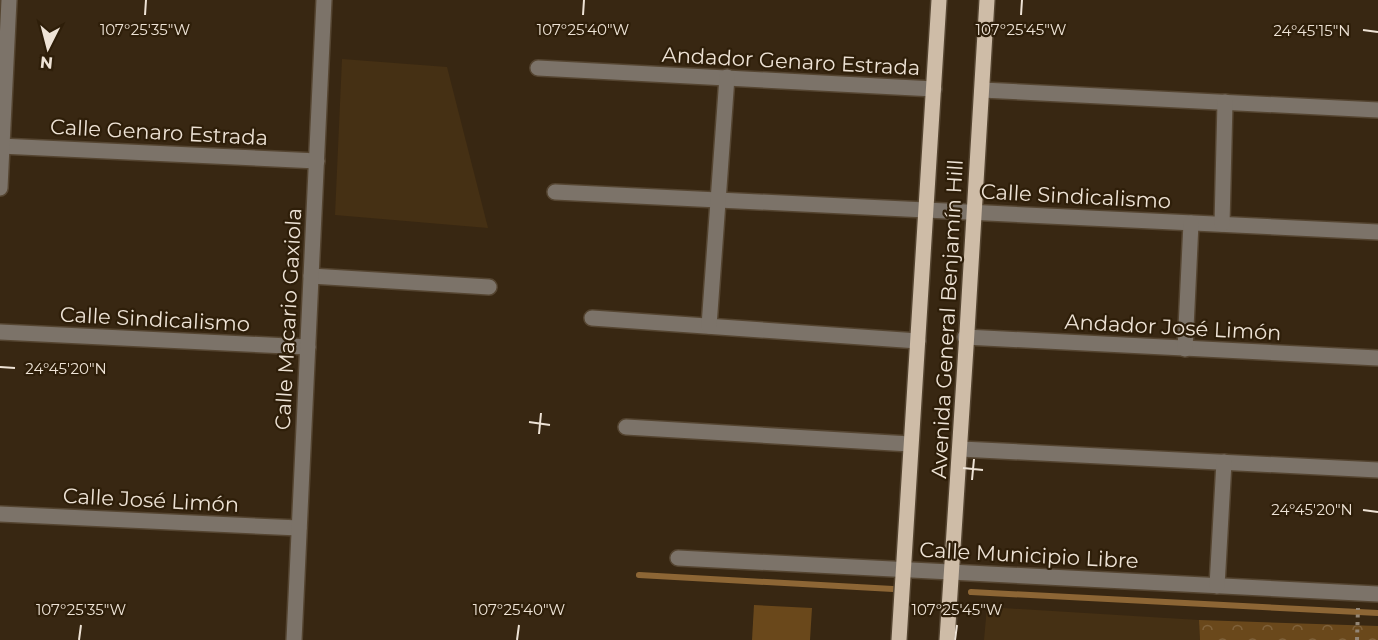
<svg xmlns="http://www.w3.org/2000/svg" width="1378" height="640" font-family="Montserrat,sans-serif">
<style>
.built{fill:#453014}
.park{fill:url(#park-crowns)}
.pitch{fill:#6a481b}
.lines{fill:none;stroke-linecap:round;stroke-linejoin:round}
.stream{stroke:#8d6635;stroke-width:6}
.minor-casing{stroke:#554531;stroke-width:18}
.major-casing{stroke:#554531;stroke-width:18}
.path{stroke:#948675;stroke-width:4;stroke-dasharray:3 4.5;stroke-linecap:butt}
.minor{stroke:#7c7369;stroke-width:15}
.major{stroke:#cebca7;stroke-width:15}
.ticks{fill:none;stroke:#eee3d6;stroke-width:2}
.labels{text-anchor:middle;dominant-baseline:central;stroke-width:4.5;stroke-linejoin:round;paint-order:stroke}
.street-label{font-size:21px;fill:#eee3d6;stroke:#2e1e09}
.ticks-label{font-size:15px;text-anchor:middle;fill:#eee3d6;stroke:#2e1e09;stroke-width:4.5;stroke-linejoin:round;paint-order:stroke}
</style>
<defs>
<pattern id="park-crowns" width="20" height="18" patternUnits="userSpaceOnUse" patternTransform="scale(1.5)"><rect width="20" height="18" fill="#6a481b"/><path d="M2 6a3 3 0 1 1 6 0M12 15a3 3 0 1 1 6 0" fill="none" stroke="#80623b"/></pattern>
</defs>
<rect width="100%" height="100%" fill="#382712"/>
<!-- built -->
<g class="built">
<polygon points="342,59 447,67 488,228 335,215"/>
<polygon points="987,607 1199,620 1200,640 984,640"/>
</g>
<!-- park -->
<polygon class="park" points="1199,620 1378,626 1378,640 1200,640"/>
<!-- pitch -->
<polygon class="pitch" points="754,605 812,608 810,640 752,640"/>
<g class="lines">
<!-- stream -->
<g class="stream">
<polyline points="639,575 893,589"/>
<polyline points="971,592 1378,613"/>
</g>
<!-- minor casing -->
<g class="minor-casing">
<g id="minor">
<polyline points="538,68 934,89"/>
<polyline points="982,90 1378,110"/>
<polyline points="0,146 317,161"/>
<polyline points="0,188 9,0"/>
<polyline points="555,192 1378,232"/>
<polyline points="1222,224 1225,102"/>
<polyline points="311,276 489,287"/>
<polyline points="592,318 918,341"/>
<polyline points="709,326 727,77"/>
<polyline points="0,332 308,347"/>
<polyline points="965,337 1378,358"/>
<polyline points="1185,349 1191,223"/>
<polyline points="626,427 910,444"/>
<polyline points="961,449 1378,470"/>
<polyline points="0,514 299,528"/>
<polyline points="678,558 1378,594"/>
<polyline points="1217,586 1224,462"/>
<polyline points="294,640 324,0"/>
</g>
</g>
<!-- major casing -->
<g class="major-casing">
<g id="major">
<polyline points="899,640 939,0"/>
<path d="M947,640C961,427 975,213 987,0"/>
</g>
</g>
<!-- path -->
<polyline class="path" points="1357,640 1358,608"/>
<!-- minor -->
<use href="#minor" class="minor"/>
<!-- major -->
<use href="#major" class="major"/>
</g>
<!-- ticks -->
<path class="ticks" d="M145,15L146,0M583,15L584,0M1021,15L1022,0M1363,30L1378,32M0,367L15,368M529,422L550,425M539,434L541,413M963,468L983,470M972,480L974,459M1363,510L1378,512M79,640L81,625M517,640L519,625M955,640L957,625"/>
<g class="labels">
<!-- street labels -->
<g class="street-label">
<text transform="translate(791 61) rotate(3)">Andador Genaro Estrada</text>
<text transform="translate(159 132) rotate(3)">Calle Genaro Estrada</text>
<text transform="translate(1076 196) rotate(3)">Calle Sindicalismo</text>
<text transform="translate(155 319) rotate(3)">Calle Sindicalismo</text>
<text transform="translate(288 319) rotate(-87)">Calle Macario Gaxiola</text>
<text transform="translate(947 319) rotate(-87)">Avenida General Benjamín Hill</text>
<text transform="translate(1173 327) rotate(3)">Andador José Limón</text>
<text transform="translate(151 500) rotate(3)">Calle José Limón</text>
<text transform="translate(1029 555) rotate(3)">Calle Municipio Libre</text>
</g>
</g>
<g class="ticks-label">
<text x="145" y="35">107°25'35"W</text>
<text x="583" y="35">107°25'40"W</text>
<text x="1021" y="35">107°25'45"W</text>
<text x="1312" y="36">24°45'15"N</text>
<text x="66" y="374">24°45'20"N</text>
<text x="1312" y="515">24°45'20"N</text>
<text x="81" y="615">107°25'35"W</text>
<text x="519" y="615">107°25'40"W</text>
<text x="957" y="615">107°25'45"W</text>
</g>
<!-- north arrow -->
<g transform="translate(48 48) rotate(186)" stroke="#2e1e09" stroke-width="4.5" paint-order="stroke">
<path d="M0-4.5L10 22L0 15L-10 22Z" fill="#eee3d6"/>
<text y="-9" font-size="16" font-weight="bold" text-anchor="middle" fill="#eee3d6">N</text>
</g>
</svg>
